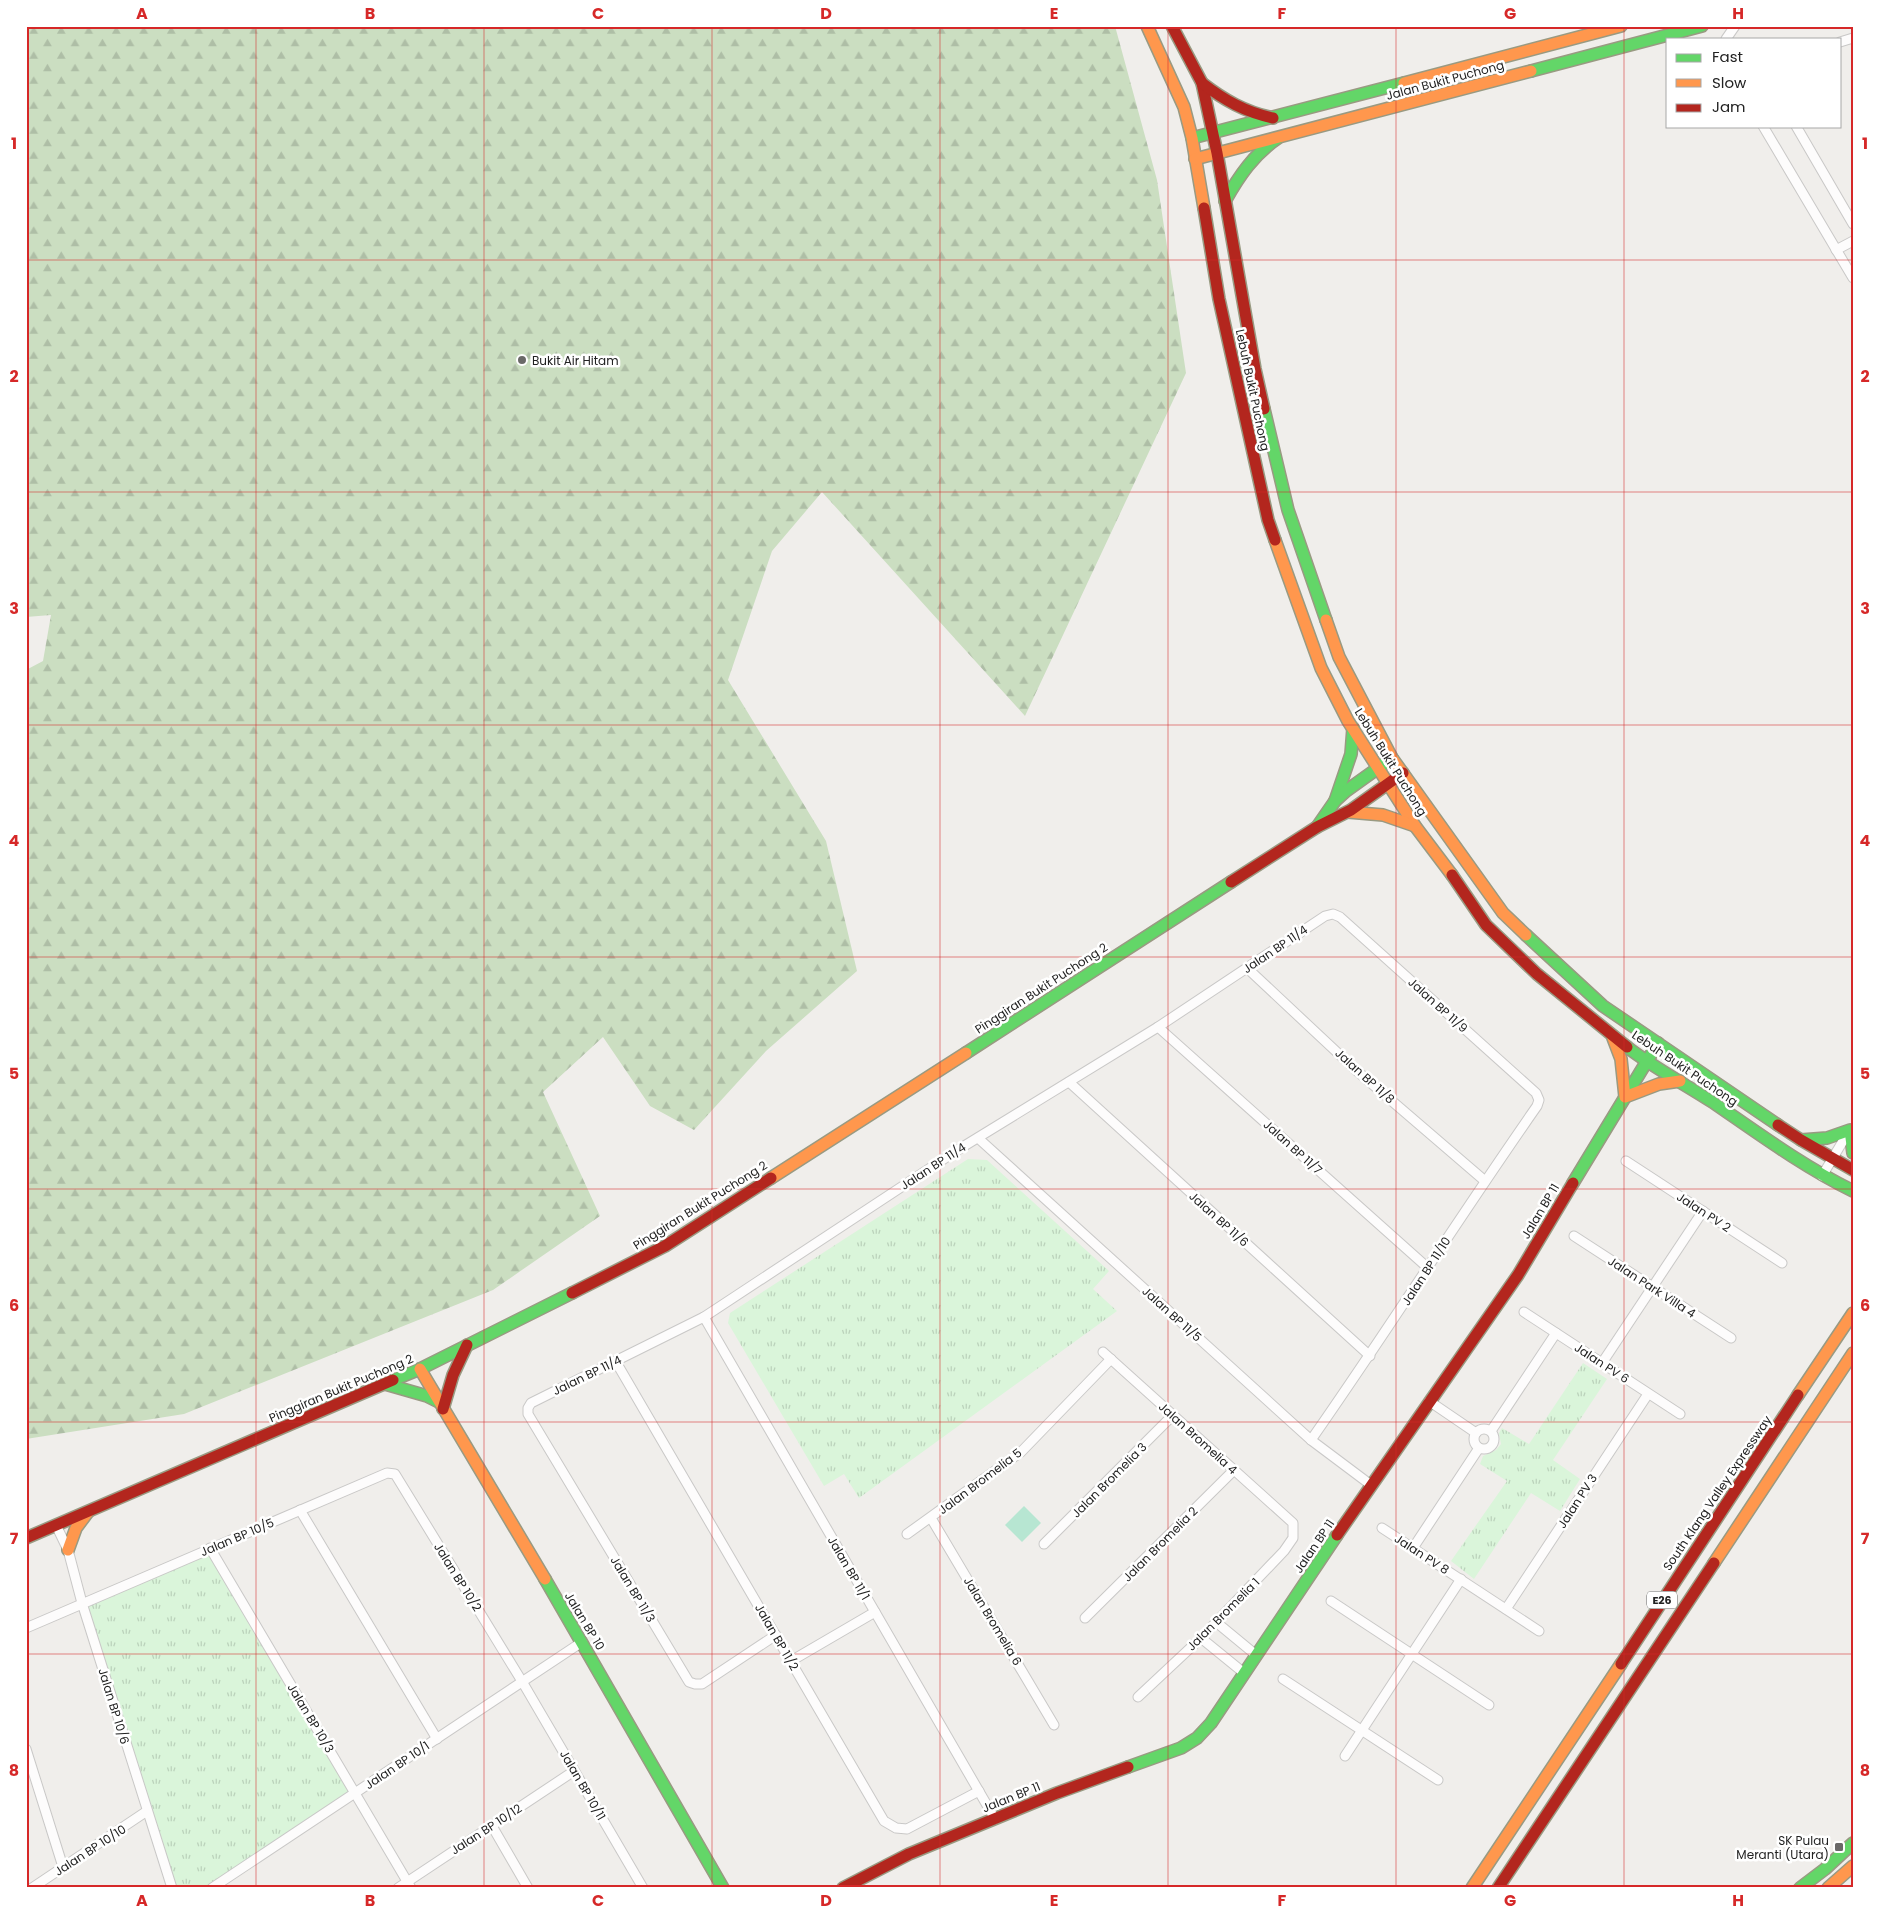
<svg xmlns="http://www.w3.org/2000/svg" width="1879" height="1914" font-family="Poppins,sans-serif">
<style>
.forest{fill:url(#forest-firs)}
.park{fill:url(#park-tufts)}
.pitch{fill:#b7e6d2}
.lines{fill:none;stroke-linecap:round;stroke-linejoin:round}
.street-casing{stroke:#c9c8c7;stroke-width:11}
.fast-casing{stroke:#999a82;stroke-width:14}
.slow-casing{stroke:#999a82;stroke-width:14}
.jam-casing{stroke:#999a82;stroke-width:14}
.street{stroke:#fdfcfc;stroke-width:9}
.fast{stroke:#63d668;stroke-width:11}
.slow{stroke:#ff974d;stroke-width:11}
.jam{stroke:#b3261e;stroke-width:11}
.grid{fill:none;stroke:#d62828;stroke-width:1;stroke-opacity:0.55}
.poi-dot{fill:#6a6968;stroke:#fff;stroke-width:2}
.labels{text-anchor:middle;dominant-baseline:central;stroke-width:5;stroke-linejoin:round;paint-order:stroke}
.shield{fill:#fff;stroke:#646464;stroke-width:1}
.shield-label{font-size:11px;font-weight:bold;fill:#222}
.street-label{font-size:12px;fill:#222;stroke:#fff}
.poi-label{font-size:12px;fill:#222;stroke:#fff;text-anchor:start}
.neatline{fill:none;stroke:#d62828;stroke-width:2}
.grid-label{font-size:16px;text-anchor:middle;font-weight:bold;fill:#d62828}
</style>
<defs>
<pattern id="forest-firs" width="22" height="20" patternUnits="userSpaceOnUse" patternTransform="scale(1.25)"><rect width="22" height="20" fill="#cbdec1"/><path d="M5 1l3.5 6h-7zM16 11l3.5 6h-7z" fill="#aebea6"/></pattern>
<pattern id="park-tufts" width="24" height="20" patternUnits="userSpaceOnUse" patternTransform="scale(1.25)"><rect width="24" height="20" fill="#daf5da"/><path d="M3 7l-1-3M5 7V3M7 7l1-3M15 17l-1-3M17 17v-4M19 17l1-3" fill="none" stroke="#bbd2bb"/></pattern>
</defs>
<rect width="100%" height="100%" fill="#f0eeeb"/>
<!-- forest -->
<polygon class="forest" points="26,26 1115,26 1157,180 1186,373 1025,716 822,492 772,551 728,680 826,841 857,971 766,1051 694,1130 650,1106 603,1037 543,1092 600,1216 493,1290 184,1414 26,1439 26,670 43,661 51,615 26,617"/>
<!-- park -->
<g class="park">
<polygon points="968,1159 987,1160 1109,1271 1093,1289 1117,1311 859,1498 844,1474 824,1486 728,1323 730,1313"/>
<polygon points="1583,1363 1607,1379 1553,1460 1580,1479 1560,1511 1531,1493 1474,1579 1451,1561 1507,1481 1480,1464 1483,1456 1496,1450 1501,1444 1499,1433 1502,1428 1529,1444"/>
<polygon points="210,1548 355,1793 212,1888 172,1888 82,1603"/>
</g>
<!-- pitch -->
<polygon class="pitch" points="1024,1506 1041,1523 1022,1542 1005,1525"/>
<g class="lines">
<!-- street casing -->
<g class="street-casing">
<g id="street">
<polyline points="1726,39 1735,26"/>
<polyline points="1840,42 1853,38"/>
<polyline points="1763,126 1853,278"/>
<polyline points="1796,126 1853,224"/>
<polyline points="1836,250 1853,241"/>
<polyline points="1247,968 1357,1071 1485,1181"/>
<polyline points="1158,1027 1428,1268"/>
<polyline points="1069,1082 1370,1356"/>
<polyline points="978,1138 1311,1440 1371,1485"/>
<polyline points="1626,1161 1782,1263"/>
<polyline points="1822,1176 1849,1131"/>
<polyline points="1574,1236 1731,1338"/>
<polyline points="1524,1312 1680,1414"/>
<polyline points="704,1317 995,1819"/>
<polyline points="1103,1352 1293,1523 1293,1538 1284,1551 1201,1638 1138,1697"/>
<polyline points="616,1362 884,1821 896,1828 907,1829 979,1791"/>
<polyline points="1602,1363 1703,1211"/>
<polyline points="1429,1401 1476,1433"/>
<circle cx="1484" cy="1439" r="10"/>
<polyline points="1491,1431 1556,1333"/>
<polyline points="300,1510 437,1739"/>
<polyline points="931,1518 1054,1725"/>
<polyline points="56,1525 68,1550 82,1603 172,1888"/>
<polyline points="1382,1528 1539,1631"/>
<polyline points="907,1534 1021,1452 1111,1359"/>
<polyline points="1044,1544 1173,1415"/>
<polyline points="210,1548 411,1888"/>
<polyline points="1413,1548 1479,1448"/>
<polyline points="1331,1601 1489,1705"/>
<polyline points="1506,1609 1648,1394"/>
<polyline points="1085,1618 1234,1470"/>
<polyline points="1216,1622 1256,1655"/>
<polyline points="26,1628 387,1473 395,1474 523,1683 643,1888"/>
<path d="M776,1635L702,1684H695L689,1682L528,1414V1408L531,1403L704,1317L956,1151L1158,1027L1325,916L1333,914L1340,917L1536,1093L1539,1100L1537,1106C1460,1216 1388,1330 1311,1440"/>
<polyline points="1201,1638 1244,1673"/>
<polyline points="791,1661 875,1612"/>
<polyline points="1283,1679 1438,1780"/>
<polyline points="26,1749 63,1867"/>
<polyline points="1345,1756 1461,1579"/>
<polyline points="492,1826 528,1888"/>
<polyline points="32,1888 147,1811"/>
<polyline points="212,1888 582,1642"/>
<polyline points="398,1888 574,1771"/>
</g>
</g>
<!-- fast casing -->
<g class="fast-casing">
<g id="fast">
<polyline points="1531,71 1702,26"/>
<polyline points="1192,138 1404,83"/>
<path d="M1225,201C1239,176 1254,154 1278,138"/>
<polyline points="1264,409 1288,510 1326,620"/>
<polyline points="1335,801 1351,754 1353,728"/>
<polyline points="1317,827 1335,801 1346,791 1392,758"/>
<polyline points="1526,935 1603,1006 1778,1125"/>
<path d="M1627,1047C1654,1068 1685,1084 1714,1103C1759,1134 1804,1167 1853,1191"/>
<polyline points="966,1053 1231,882"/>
<polyline points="1801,1140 1827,1138 1850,1130 1853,1153"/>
<polyline points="1573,1183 1658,1043"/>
<polyline points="393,1380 420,1369 572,1293"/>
<polyline points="385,1384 427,1396 439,1402"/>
<polyline points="545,1579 723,1888"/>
<polyline points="1128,1767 1181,1748 1197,1738 1211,1723 1337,1535"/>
<polyline points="1800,1888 1825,1869 1853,1843"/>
</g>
</g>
<!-- slow casing -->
<g class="slow-casing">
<g id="slow">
<polyline points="1147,26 1184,107 1192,138 1204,208"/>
<polyline points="1404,83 1621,26"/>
<polyline points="1195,159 1531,71"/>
<polyline points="1275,540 1321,668 1348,721 1415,826 1452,875"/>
<polyline points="1326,620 1339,657 1392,758 1503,913 1526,935"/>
<polyline points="1348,812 1383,815 1415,826"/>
<polyline points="1613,1038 1621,1059 1625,1097 1659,1084 1680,1081"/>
<polyline points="771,1178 966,1053"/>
<polyline points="420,1369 545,1579"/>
<polyline points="1798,1395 1853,1313"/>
<polyline points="68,1550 76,1528 88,1512"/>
<polyline points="1714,1563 1853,1353"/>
<polyline points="1472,1888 1621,1664"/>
<polyline points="1828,1888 1853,1866"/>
</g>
</g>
<!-- jam casing -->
<g class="jam-casing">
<g id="jam">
<polyline points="1172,26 1202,83 1217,153 1255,369 1264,409"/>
<path d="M1202,83C1224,100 1245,112 1273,118"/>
<polyline points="1204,208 1219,299 1268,520 1275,540"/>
<polyline points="1452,875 1486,925 1537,974 1627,1047"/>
<polyline points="1231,882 1317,827 1351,810 1403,773"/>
<polyline points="1778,1125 1801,1140 1853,1170"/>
<polyline points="572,1293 665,1246 771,1178"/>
<polyline points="443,1409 453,1375 467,1345"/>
<polyline points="1337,1535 1518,1275 1573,1183"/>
<polyline points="26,1538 393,1380"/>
<polyline points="1621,1664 1798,1395"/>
<polyline points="843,1888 909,1854 1057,1793 1128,1767"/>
<polyline points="1498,1888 1714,1563"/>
</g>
</g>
<!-- street -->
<use href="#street" class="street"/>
<!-- fast -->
<use href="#fast" class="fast"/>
<!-- slow -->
<use href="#slow" class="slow"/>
<!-- jam -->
<use href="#jam" class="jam"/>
</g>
<!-- grid -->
<path class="grid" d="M256,26V1888M484,26V1888M712,26V1888M940,26V1888M1168,26V1888M1396,26V1888M1624,26V1888M26,260H1853M26,492H1853M26,725H1853M26,957H1853M26,1189H1853M26,1422H1853M26,1654H1853"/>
<!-- markers -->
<g class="poi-dot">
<circle cx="522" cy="360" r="5"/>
<rect x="1834" y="1842" width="10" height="10" rx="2.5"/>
</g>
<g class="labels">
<!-- shield labels -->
<rect class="shield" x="1647" y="1591.5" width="30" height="17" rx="4"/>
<g class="shield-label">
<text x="1662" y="1600">E26</text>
</g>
<!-- street labels -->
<g class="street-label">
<text transform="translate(1445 80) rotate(-15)">Jalan Bukit Puchong</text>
<text transform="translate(1253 390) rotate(78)">Lebuh Bukit Puchong</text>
<text transform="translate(1391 762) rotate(58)">Lebuh Bukit Puchong</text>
<text transform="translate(1275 949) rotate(-34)">Jalan BP 11/4</text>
<text transform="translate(1041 988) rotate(-33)">Pinggiran Bukit Puchong 2</text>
<text transform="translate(1438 1005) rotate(42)">Jalan BP 11/9</text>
<text transform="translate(1685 1068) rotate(34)">Lebuh Bukit Puchong</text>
<text transform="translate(1365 1076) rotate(42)">Jalan BP 11/8</text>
<text transform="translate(1293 1147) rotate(42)">Jalan BP 11/7</text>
<text transform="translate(933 1166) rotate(-33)">Jalan BP 11/4</text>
<text transform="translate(700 1205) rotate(-32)">Pinggiran Bukit Puchong 2</text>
<text transform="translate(1540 1211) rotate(-59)">Jalan BP 11</text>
<text transform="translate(1704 1212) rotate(33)">Jalan PV 2</text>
<text transform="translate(1219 1219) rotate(42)">Jalan BP 11/6</text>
<text transform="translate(1426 1271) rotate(-57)">Jalan BP 11/10</text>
<text transform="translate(1652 1287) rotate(33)">Jalan Park Villa 4</text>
<text transform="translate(1172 1314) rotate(42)">Jalan BP 11/5</text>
<text transform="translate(1602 1363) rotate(33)">Jalan PV 6</text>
<text transform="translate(587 1375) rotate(-26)">Jalan BP 11/4</text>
<text transform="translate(341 1388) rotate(-23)">Pinggiran Bukit Puchong 2</text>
<text transform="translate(1198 1438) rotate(42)">Jalan Bromelia 4</text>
<text transform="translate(1109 1480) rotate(-45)">Jalan Bromelia 3</text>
<text transform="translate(980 1481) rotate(-37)">Jalan Bromelia 5</text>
<text transform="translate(1717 1493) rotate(-56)">South Klang Valley Expressway</text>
<text transform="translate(1577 1501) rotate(-57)">Jalan PV 3</text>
<text transform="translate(237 1537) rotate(-23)">Jalan BP 10/5</text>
<text transform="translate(1160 1544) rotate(-45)">Jalan Bromelia 2</text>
<text transform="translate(1314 1546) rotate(-56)">Jalan BP 11</text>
<text transform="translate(1422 1554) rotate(33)">Jalan PV 8</text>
<text transform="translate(849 1568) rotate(60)">Jalan BP 11/1</text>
<text transform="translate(458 1577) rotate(58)">Jalan BP 10/2</text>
<text transform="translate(633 1589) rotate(59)">Jalan BP 11/3</text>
<text transform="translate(1223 1614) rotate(-45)">Jalan Bromelia 1</text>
<text transform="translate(585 1621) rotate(59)">Jalan BP 10</text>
<text transform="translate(993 1621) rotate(59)">Jalan Bromelia 6</text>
<text transform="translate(777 1637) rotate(60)">Jalan BP 11/2</text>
<text transform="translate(114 1706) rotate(73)">Jalan BP 10/6</text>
<text transform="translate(311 1718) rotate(59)">Jalan BP 10/3</text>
<text transform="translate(397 1765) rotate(-34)">Jalan BP 10/1</text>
<text transform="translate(583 1785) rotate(60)">Jalan BP 10/11</text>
<text transform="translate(1011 1797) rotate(-22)">Jalan BP 11</text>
<text transform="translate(486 1829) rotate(-33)">Jalan BP 10/12</text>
<text transform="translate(90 1850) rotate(-33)">Jalan BP 10/10</text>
</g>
<!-- poi labels -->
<g class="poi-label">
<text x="532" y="360">Bukit Air Hitam</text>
<text x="1829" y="1840" text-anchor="end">SK Pulau<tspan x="1829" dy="14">Meranti (Utara)</tspan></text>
</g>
</g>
<!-- border -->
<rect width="1879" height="1914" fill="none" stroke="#ffffff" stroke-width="55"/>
<!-- legend -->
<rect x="1666" y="38" width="175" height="90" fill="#ffffff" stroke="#a7a7a7"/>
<rect x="1676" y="54" width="25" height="8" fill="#63d668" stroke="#a7a7a7"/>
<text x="1712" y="62" font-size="15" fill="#222222">Fast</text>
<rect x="1676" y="79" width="25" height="8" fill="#ff974d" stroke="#a7a7a7"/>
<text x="1712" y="88" font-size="15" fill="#222222">Slow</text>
<rect x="1676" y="104" width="25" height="8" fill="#b3261e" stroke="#a7a7a7"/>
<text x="1712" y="112" font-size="15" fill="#222222">Jam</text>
<rect x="28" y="28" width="1824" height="1858" class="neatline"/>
<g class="grid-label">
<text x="142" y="19">A</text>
<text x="370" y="19">B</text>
<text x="598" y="19">C</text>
<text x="826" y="19">D</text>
<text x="1054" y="19">E</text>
<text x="1282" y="19">F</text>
<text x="1510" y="19">G</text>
<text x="1738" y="19">H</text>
<text x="14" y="149">1</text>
<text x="1865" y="149">1</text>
<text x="14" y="382">2</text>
<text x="1865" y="382">2</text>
<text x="14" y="614">3</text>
<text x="1865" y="614">3</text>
<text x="14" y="846">4</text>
<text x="1865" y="846">4</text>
<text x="14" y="1079">5</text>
<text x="1865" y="1079">5</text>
<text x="14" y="1311">6</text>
<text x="1865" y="1311">6</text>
<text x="14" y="1544">7</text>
<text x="1865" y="1544">7</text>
<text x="14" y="1776">8</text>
<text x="1865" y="1776">8</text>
<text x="142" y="1906">A</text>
<text x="370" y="1906">B</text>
<text x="598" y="1906">C</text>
<text x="826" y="1906">D</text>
<text x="1054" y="1906">E</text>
<text x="1282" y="1906">F</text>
<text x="1510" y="1906">G</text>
<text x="1738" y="1906">H</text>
</g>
</svg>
